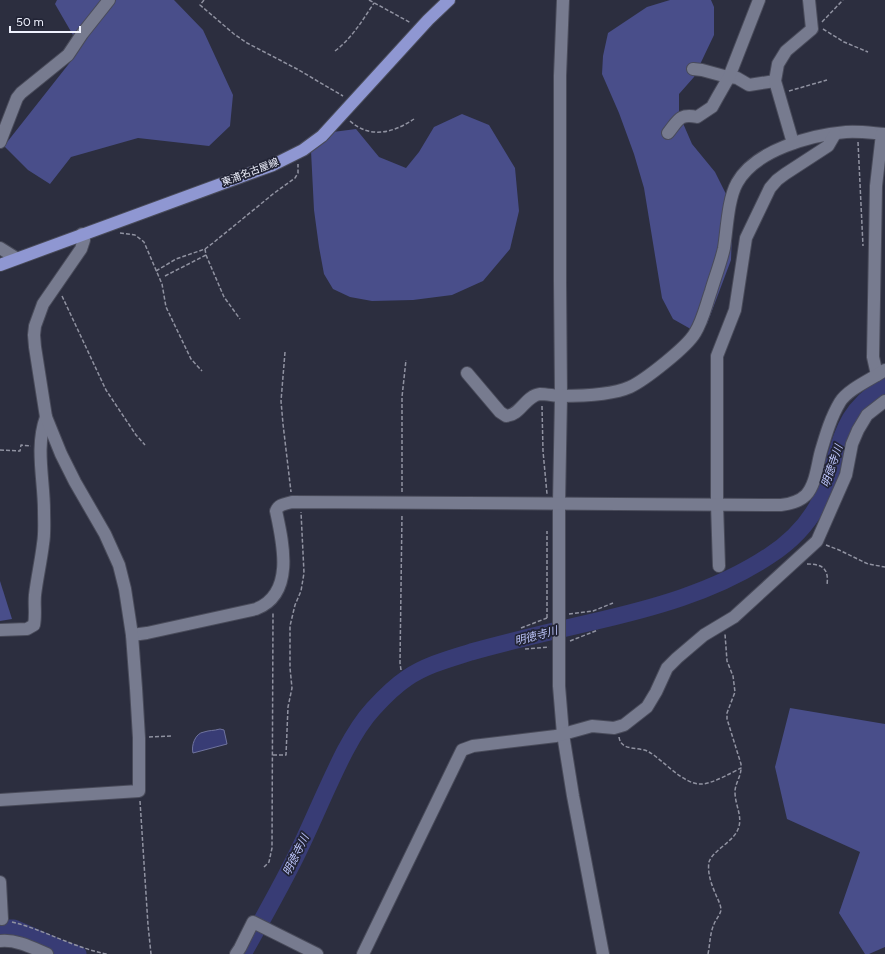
<svg xmlns="http://www.w3.org/2000/svg" width="885" height="954" font-family="Figtree,'Noto Sans JP',sans-serif">
<style>
.forest{fill:#494e8a}
.water{fill:#383c75;stroke:#6f739e}
.lines{fill:none;stroke-linecap:round;stroke-linejoin:round}
.river{stroke:#383c75;stroke-width:17}
.minor-casing{stroke:#494b5a;stroke-width:14}
.major-casing{stroke:#494b5a;stroke-width:14}
.path{stroke:#9092a1;stroke-width:1.5;stroke-dasharray:4 2;stroke-linecap:butt}
.minor{stroke:#777b8f;stroke-width:12}
.major{stroke:#8f97d2;stroke-width:12}
.labels{text-anchor:middle;dominant-baseline:central;stroke-width:3.5;stroke-linejoin:round;paint-order:stroke}
.street-label{font-size:10px;fill:#f0f2fe;stroke:#222435}
.water-label{font-size:11px;font-style:italic;fill:#bdc5fb;stroke:#222435}
</style>
<rect width="100%" height="100%" fill="#2c2e3f"/>
<!-- forest -->
<g class="forest">
<polygon points="57,0 174,0 203,30 233,95 230,126 209,146 138,138 71,157 50,184 28,170 4,146 75,56 77,42 55,4"/>
<polygon points="670,0 711,0 714,7 714,35 694,77 679,94 679,114 692,144 715,172 733,208 731,260 707,324 696,332 673,319 662,298 644,188 634,154 619,113 602,74 603,56 608,33 647,7"/>
<polygon points="462,114 489,125 515,168 519,211 510,249 483,281 452,295 413,300 372,301 350,297 333,289 324,274 319,247 314,210 311,151 333,132 356,129 379,157 406,168 419,152 434,127"/>
<polygon points="0,581 12,619 0,621"/>
<polygon points="790,708 885,724 885,947 869,954 865,954 839,913 860,852 787,819 775,767"/>
</g>
<!-- water -->
<path class="water" d="M220,729L224,730L227,744L193,753C191,746 195,733 204,732C210,730 213,731 220,729Z"/>
<g class="lines">
<!-- river -->
<g class="river">
<polyline points="0,928 14,928 60,948 78,954"/>
<path d="M243,954C262,920 281,887 298,852C314,819 328,784 345,751C353,736 361,722 373,709C383,698 395,686 407,678C426,665 449,659 471,652C510,641 549,632 588,623C650,609 715,592 769,556C797,538 818,513 828,481C843,437 842,413 885,385"/>
</g>
<!-- minor casing -->
<g class="minor-casing">
<g id="minor">
<polyline points="563,0 560,76 560,282 561,396 559,503 559,686 563,734 573,796 603,954"/>
<polyline points="693,69 702,70 724,76 737,78 749,85 775,81"/>
<path d="M668,133C678,121 679,113 697,117L712,107L717,98L729,77L759,0"/>
<polyline points="0,142 17,98 21,93 68,55 82,34 109,0"/>
<polyline points="793,143 775,81 778,64 786,51 812,29 809,0"/>
<polyline points="0,248 16,258"/>
<path d="M467,373L500,412L506,416C521,415 525,396 540,394C547,394 555,396 561,396C582,396 612,395 630,387C645,380 687,347 695,333C703,320 706,305 711,291C715,277 721,262 724,248C727,229 728,199 737,183C755,150 811,135 846,132C859,131 872,133 885,134"/>
<polyline points="877,375 873,357 876,186 882,134"/>
<polyline points="719,566 717,504 717,356 735,310 746,238 770,188 777,180 785,174 828,146 835,134"/>
<path d="M0,630L27,629L34,625C36,615 34,605 35,595C37,578 41,561 43,544C45,533 44,522 44,510C44,480 35,447 46,417"/>
<path d="M132,635L147,633L256,609C295,594 283,543 276,511C279,504 285,504 292,502L781,505C790,504 799,502 806,495C816,484 817,465 821,451C826,434 831,417 840,402C848,389 872,379 885,370"/>
<polyline points="0,800 139,791 139,738 136,688 132,635 125,589 119,565 105,534 75,482 61,454 46,417 35,347 34,335 35,326 43,304 81,249 84,240 82,234"/>
<polyline points="0,882 2,919"/>
<path d="M0,941C16,939 33,948 47,954"/>
<polyline points="236,954 240,948 253,922 317,954"/>
<polyline points="363,954 462,750 473,746 556,736 592,726 614,728 624,725 647,707 656,692 667,668 677,658 704,635 734,617 817,541 846,475 852,444 858,430 867,415 885,401"/>
</g>
</g>
<!-- major casing -->
<g class="major-casing">
<polyline id="major" points="0,265 273,165 303,150 322,136 428,20 449,0"/>
</g>
<!-- path -->
<g class="path">
<polyline points="204,0 200,5 234,34 247,43 297,69 343,96"/>
<polyline points="369,0 411,23"/>
<polyline points="822,22 843,0"/>
<polyline points="823,29 844,42 868,52"/>
<path d="M335,51C352,38 362,21 374,3"/>
<polyline points="789,91 827,80"/>
<path d="M350,121C370,139 393,133 414,119"/>
<polyline points="858,142 863,246"/>
<polyline points="120,233 135,235 144,242 162,284 166,307 191,359 202,371"/>
<polyline points="205,249 206,255 224,297 240,319"/>
<polyline points="156,271 176,259 205,249 213,243 273,194 295,178 298,173 298,164"/>
<polyline points="165,276 206,255"/>
<polyline points="62,296 106,390 136,435 145,445"/>
<polyline points="285,352 281,401 283,424 291,492"/>
<polyline points="542,406 543,451 547,494"/>
<polyline points="0,450 20,451 21,445 31,446"/>
<polyline points="402,492 402,397 406,360"/>
<polyline points="826,545 839,550 868,564 885,567"/>
<path d="M807,564C823,564 829,569 827,585"/>
<polyline points="569,614 593,611 613,603"/>
<polyline points="547,618 547,531"/>
<polyline points="521,628 547,618"/>
<polyline points="570,641 598,630"/>
<polyline points="525,649 549,647"/>
<polyline points="401,670 400,663 402,514"/>
<polyline points="149,737 172,736"/>
<path d="M619,737C621,752 639,746 649,752C663,760 684,785 701,784C712,784 731,773 741,768V764L727,719V713L735,692L733,676L727,661L725,634"/>
<polyline points="273,755 286,755 288,707 292,688 290,668 290,626 295,605 301,591 304,573 301,512"/>
<polyline points="140,801 148,925 151,954"/>
<polyline points="264,867 269,862 272,848 273,613"/>
<path d="M12,922C45,930 74,948 107,954"/>
<path d="M708,954C710,944 710,933 714,924C716,919 720,915 721,910C721,905 718,900 716,895C712,886 707,873 709,862C712,852 730,843 736,833C745,819 735,807 735,792C735,783 741,777 741,768"/>
</g>
<!-- minor -->
<use href="#minor" class="minor"/>
<!-- major -->
<use href="#major" class="major"/>
</g>
<g class="labels">
<!-- street labels -->
<g class="street-label">
<text transform="translate(250 172) rotate(-21)">東浦名古屋線</text>
</g>
<!-- water labels -->
<g class="water-label">
<text transform="translate(832 466) rotate(-71)">明徳寺川</text>
<text transform="translate(536 636) rotate(-15)">明徳寺川</text>
<text transform="translate(296 855) rotate(-63)">明徳寺川</text>
</g>
</g>
<!-- scale -->
<path d="M10 26v6h70v-6" fill="none" stroke="#f0f2fe" stroke-width="2"/>
<text x="16" y="26" font-size="12" fill="#f0f2fe" stroke="#222435" stroke-width="3" paint-order="stroke">50 m</text>
</svg>
